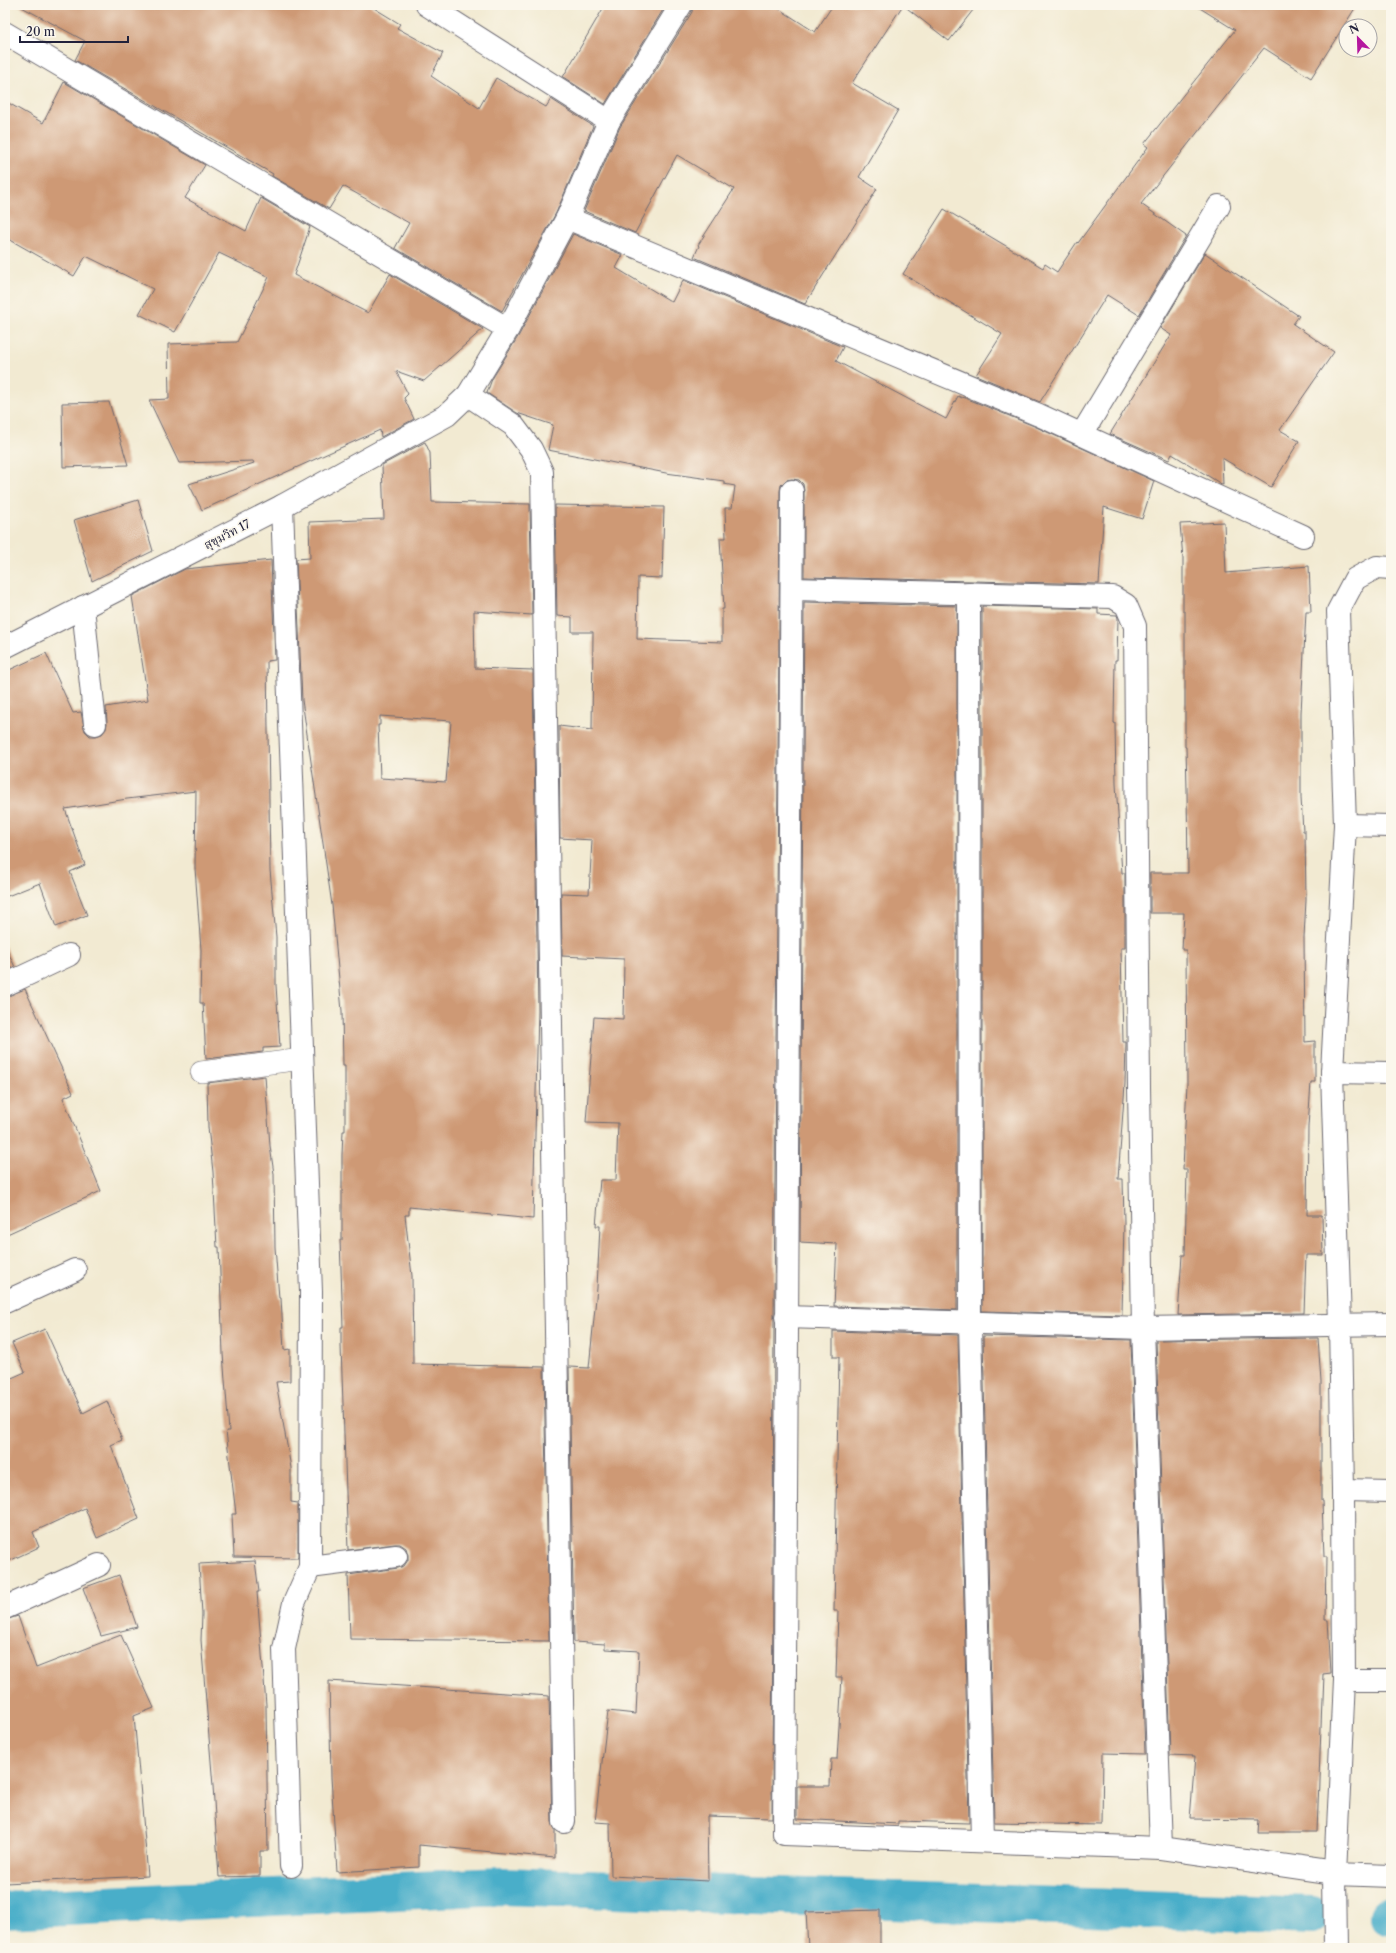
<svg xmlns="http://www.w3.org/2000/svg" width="1396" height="1953" font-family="'Libre Caslon Text','Noto Serif Thai',serif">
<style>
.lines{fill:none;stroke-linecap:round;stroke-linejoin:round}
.canal{stroke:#4aaec9;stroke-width:38}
.building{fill:#ce9975;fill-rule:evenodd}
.service-casing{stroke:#6b6870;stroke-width:22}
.minor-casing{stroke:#6b6870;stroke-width:24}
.service{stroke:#fff;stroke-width:21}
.minor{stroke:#fff;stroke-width:22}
.labels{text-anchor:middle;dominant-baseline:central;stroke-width:3.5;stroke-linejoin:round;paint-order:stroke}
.street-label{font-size:12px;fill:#22223b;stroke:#fbf7ec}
</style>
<rect width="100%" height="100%" fill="#fbf7ec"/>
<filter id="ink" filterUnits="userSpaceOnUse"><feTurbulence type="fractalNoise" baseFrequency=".025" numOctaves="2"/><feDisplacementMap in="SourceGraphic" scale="8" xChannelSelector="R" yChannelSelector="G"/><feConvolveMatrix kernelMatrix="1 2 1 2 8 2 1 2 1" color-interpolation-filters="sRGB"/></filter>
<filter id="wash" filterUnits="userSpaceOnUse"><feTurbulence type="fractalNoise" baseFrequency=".012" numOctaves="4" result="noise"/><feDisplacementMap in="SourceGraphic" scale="16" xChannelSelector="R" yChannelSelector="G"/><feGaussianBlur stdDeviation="0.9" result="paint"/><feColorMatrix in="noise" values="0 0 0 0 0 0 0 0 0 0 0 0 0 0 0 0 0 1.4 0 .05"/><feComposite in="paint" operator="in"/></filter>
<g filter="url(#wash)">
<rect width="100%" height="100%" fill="#f2ead2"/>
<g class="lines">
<!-- canal -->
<g class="canal">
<polyline points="5,1910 502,1886 1312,1915"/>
<polyline points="1389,1917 1391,1917"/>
</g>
</g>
<g id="blocks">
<!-- building -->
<g class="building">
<polygon points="18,5 369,5 400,24 397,28 443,53 431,76 479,108 496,78 546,107 551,99 593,126 556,213 502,311 395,248 409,223 343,186 329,209 272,176 273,174 75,60 85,41"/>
<polygon points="605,5 666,5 605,104 563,77"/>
<polygon points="693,5 773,5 815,32 833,5 977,5 949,41 903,5 852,83 898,110 859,177 877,189 805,304 694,257 699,246 698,245 734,189 677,155 635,233 584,211 620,127 692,12"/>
<polygon points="1195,5 1357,5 1311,78 1264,48 1141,204 1186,236 1139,315 1107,295 1040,402 976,375 1002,334 903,274 944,209 1043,268 1045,264 1057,272 1077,242 1078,243 1148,147 1144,144 1235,30"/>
<polygon points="64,82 205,165 185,198 246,231 261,198 310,227 294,275 368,313 390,274 483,329 424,381 396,371 408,394 404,398 414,419 381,437 380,430 202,510 189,484 254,463 253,461 179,463 149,400 169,399 168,344 237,342 269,277 219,253 175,332 139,314 153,289 86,256 74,276 5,237 5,101 43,123"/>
<polygon points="573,234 623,255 616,268 672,302 683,280 843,347 836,361 946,419 958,396 962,398 963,397 1034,426 1154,481 1142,519 1104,507 1099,584 804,577 804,491 803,484 799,480 792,479 786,480 781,485 780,491 774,1317 772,1818 707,1816 708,1881 611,1876 610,1823 595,1822 608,1711 636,1714 639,1651 605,1649 605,1644 574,1642 569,1367 589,1368 597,1288 600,1226 596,1226 600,1180 616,1180 618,1123 586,1122 594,1017 623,1019 624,959 562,956 561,893 589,894 592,840 560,838 559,726 592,730 593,632 572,632 572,617 557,616 555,505 664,507 662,578 638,577 637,639 722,642 722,609 724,609 720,538 726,538 725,508 732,508 735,486 724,484 724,481 666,473 548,450 553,425 517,413 487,393 492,379 519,335"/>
<polygon points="1205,253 1299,316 1293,324 1334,352 1280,430 1299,441 1271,487 1222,458 1223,485 1172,454 1169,460 1110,434 1171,335 1160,328"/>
<polygon points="109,402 128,465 63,467 62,403"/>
<path d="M425,442L430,453L432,502L530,504L532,615L474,611L475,668L533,670L538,1010L533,1219L409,1207V1215H405L412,1276L413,1364L544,1367L549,1641L350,1639L348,1575L398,1568L404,1566L408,1560V1555L406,1548L400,1544H395L348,1550L341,1346V1327H343L340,1240H342V1155L343,1131H345V1066H343L342,1011L332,905L302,700L296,559L310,558L309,522L384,519L382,465ZM380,716L451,721L446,782L380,778L378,725H380Z"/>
<polygon points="138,500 153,551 92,581 74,520"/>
<polygon points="1224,522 1226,573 1309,566 1311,612 1306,612 1301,713 1301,798 1303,831 1305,831 1306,900 1304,937 1305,1042 1315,1041 1315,1082 1311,1082 1308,1127 1307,1215 1322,1215 1323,1255 1306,1255 1304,1313 1178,1315 1182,1255 1185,1255 1187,1169 1183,1169 1187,1083 1186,950 1182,950 1184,913 1150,913 1150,873 1188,873 1187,790 1186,747 1185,747 1185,612 1183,612 1183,558 1180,524"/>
<polygon points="271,560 275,660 267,661 270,870 276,937 276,985 280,1047 263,1048 263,1052 206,1059 203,1003 200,1003 201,950 195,868 196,791 127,799 65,809 85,865 70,872 87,915 56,927 40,883 5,897 5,672 46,653 73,713 81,712 85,731 90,736 96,736 102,734 106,729 107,723 106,707 148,700 132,596 185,569"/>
<polygon points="804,602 957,606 957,1310 834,1306 837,1244 800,1242"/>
<polygon points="982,606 1098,609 1098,614 1117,615 1118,618 1117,660 1115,660 1114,723 1115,723 1116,784 1122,873 1125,873 1125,948 1121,948 1123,1042 1126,1042 1125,1084 1118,1179 1123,1179 1124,1222 1122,1315 982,1311"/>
<polygon points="5,946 15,967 5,971"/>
<polygon points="25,989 73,1093 63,1098 101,1191 5,1235 5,997"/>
<polygon points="265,1076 270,1146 274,1174 275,1247 279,1298 281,1298 284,1350 290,1349 290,1381 276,1382 291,1468 291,1502 298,1503 298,1558 234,1557 232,1514 236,1514 226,1431 229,1431 223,1354 219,1247 217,1247 213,1172 208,1127 207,1083"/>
<polygon points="45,1329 83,1413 107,1401 122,1440 111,1445 139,1519 97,1538 85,1508 33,1532 39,1547 5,1563 5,1381 25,1372 12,1343"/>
<polygon points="833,1331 958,1335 969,1823 898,1821 898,1824 797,1819 797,1786 830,1786 831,1759 837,1759 842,1677 836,1677 838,1611 834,1611 839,1357 833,1357"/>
<polygon points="983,1336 1131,1340 1145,1754 1103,1753 1102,1825 994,1823"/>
<polygon points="1318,1338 1321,1382 1321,1501 1322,1501 1324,1557 1326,1557 1325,1620 1328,1620 1331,1673 1323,1674 1317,1832 1258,1832 1259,1820 1190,1819 1195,1757 1192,1757 1193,1756 1170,1755 1156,1340"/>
<polygon points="255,1561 259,1592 257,1592 266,1705 268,1851 260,1851 260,1876 219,1877 213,1786 201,1640 202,1614 199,1564"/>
<polygon points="119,1575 137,1627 101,1636 83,1588"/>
<polygon points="18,1616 36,1668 121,1635 154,1708 134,1716 148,1876 5,1883 5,1620"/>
<polygon points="329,1681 549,1696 552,1822 555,1830 555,1858 419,1845 419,1867 337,1872 331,1777"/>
<polygon points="880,1910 880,1948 808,1948 806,1912"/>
</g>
</g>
</g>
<g filter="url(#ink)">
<use href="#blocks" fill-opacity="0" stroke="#6b6870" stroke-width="1"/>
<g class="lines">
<!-- service casing -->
<g class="service-casing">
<polyline id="service" points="201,1072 302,1059"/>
</g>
<!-- minor casing -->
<g class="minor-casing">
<g id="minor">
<polyline points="427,5 609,121"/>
<polyline points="681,5 609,121 567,218 1039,415 1303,536"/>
<polyline points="5,33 508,329"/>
<polyline points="468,395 513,425 531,449 542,472 564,1822"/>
<polyline points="1082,434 1219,206"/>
<polyline points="792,491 784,1834 1161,1848 1335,1873 1391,1875"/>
<polyline points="282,506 311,1292 310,1567 294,1603 284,1649 291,1866"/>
<polyline points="792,589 1113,597 1126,605 1135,626 1139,1087 1143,1328 1161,1848"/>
<polyline points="969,593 970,1323 982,1841"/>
<polyline points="83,607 95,724"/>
<polyline points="5,647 282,506 447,415 468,395 508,329 567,218"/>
<polyline points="1345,825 1391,826"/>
<polyline points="5,985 69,955"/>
<polyline points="1332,1072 1391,1073"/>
<polyline points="5,1302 75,1270"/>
<polyline points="786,1317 1143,1328 1391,1324"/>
<polyline points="1343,1490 1391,1491"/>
<polyline points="310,1567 396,1556"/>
<polyline points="5,1608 99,1565"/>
<polyline points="1344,1680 1391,1680"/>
<polyline points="1336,1948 1335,1873 1344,1680 1343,1490 1340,1324 1332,1072 1345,825 1338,611 1355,579 1377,567 1391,568"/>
</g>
</g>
<!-- service -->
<use href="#service" class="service"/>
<!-- minor -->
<use href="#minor" class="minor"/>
</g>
</g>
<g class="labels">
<!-- street labels -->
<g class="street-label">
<text transform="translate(227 534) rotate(-27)">สุขุมวิท 17</text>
</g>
</g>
<!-- margin -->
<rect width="1396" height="1953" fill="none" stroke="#fbf7ec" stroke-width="20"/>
<!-- north arrow -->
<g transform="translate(1358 38) rotate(337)"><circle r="19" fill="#fbf7ec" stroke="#a4a2a5"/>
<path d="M0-3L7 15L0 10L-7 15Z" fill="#b5179e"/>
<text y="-6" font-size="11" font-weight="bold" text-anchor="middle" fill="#22223b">N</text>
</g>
<!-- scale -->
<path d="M20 36v6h108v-6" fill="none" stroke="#22223b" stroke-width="2"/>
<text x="26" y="36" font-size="12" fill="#22223b" stroke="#fbf7ec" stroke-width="3" paint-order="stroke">20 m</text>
</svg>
